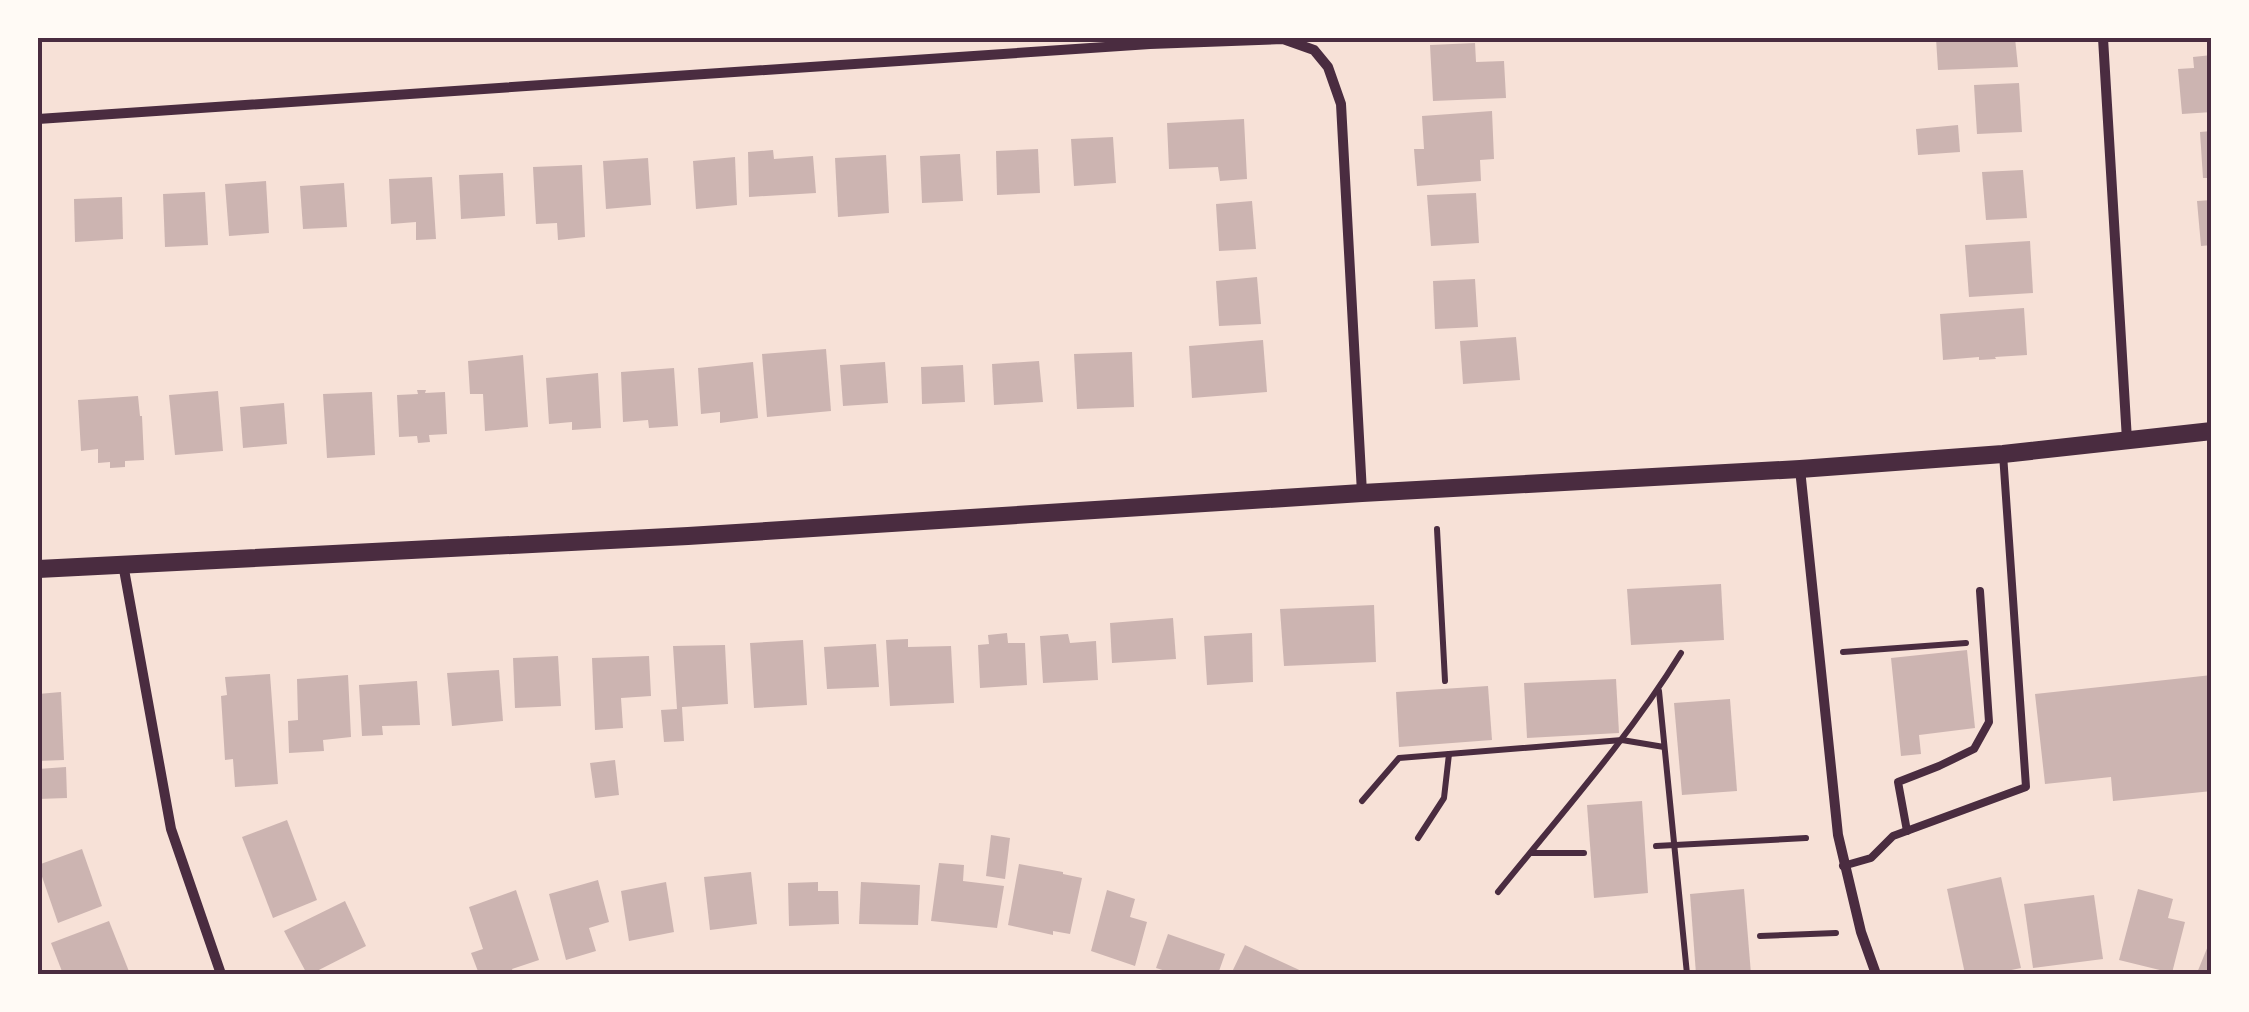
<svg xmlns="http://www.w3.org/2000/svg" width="2249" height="1012" font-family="'Asap Condensed',sans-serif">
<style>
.building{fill:#ccb4b1}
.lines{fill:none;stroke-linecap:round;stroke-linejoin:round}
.path{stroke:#4a2c40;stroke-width:6}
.service{stroke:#4a2c40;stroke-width:8}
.minor{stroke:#4a2c40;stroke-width:10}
.tertiary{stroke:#4a2c40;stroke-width:18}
.neatline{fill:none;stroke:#4a2c40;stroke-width:4}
</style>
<rect width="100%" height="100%" fill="#f7e1d7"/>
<!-- building -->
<g class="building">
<polygon points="1936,38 2015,38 2018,67 1938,70"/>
<polygon points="1475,43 1476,62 1504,61 1506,98 1433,101 1430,45"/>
<polygon points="2212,55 2212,112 2182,114 2178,69 2194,68 2193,57"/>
<polygon points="2019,83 2022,132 1977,134 1974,85"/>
<polygon points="1492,111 1494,159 1480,160 1481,181 1417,186 1414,149 1424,149 1422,116"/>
<polygon points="1244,119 1247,179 1220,181 1218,167 1169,169 1167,123"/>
<polygon points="1958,125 1960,152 1918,155 1916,129"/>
<polygon points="2212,131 2212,178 2203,178 2200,132"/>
<polygon points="1113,137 1116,183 1074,186 1071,139"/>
<polygon points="1038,149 1040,193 997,195 996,151"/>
<polygon points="773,150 774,159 813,156 816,193 749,197 748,152"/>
<polygon points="960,154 963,201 922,203 920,156"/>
<polygon points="886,155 889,213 838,217 835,158"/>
<polygon points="735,157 737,205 696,209 693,161"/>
<polygon points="648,158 651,205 606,209 603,161"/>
<polygon points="582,165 585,237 558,240 557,223 536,224 533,167"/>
<polygon points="2023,170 2027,218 1986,220 1982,172"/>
<polygon points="503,173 505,216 461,219 459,175"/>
<polygon points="432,177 436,239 416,240 416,222 391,224 389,179"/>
<polygon points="266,181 269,233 229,236 225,184"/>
<polygon points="344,183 347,227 303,229 300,186"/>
<polygon points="205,192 208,245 165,247 163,194"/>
<polygon points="1476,193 1479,243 1431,246 1427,195"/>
<polygon points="122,197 123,239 75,242 74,199"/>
<polygon points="2212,200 2212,245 2201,246 2197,201"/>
<polygon points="1252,201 1256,249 1219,251 1216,204"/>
<polygon points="2030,241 2033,293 1969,297 1965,245"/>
<polygon points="1257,277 1261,324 1219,326 1216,281"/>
<polygon points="1475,279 1478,327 1435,329 1433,281"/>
<polygon points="2024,308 2027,355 1995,357 1996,359 1979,360 1979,357 1943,360 1940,314"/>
<polygon points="1516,337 1520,380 1463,384 1460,341"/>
<polygon points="1263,340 1267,392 1192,398 1189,346"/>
<polygon points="826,349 831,411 767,417 762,354"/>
<polygon points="1132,352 1134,407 1077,409 1074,354"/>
<polygon points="523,355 528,427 485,431 483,394 470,394 468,361"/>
<polygon points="1039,361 1043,402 994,405 992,364"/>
<polygon points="753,362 758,418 720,423 720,412 701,414 698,368"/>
<polygon points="885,362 888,403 843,406 840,365"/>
<polygon points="963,365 965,402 922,404 921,367"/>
<polygon points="674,368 678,426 649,428 648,420 623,422 621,372"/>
<polygon points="598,373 601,428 572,430 572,422 549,424 546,378"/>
<polygon points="417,390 426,390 425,393 445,392 447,434 429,435 430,442 418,443 417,436 399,437 397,395 418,394"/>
<polygon points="218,391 223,451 175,455 169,395"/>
<polygon points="372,392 375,455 327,458 323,394"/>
<polygon points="138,396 140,416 142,416 144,460 125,461 125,467 110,468 110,462 98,463 98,449 81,451 78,400"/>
<polygon points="284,403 287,444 243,448 240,407"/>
<polygon points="1721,584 1724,640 1631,645 1627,589"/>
<polygon points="1374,605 1376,662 1284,666 1280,609"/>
<polygon points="1173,618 1176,659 1112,663 1110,623"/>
<polygon points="1007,633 1008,643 1025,643 1027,685 980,688 978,645 989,644 988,635"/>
<polygon points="1252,633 1253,682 1207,685 1204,636"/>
<polygon points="1068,634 1070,643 1096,641 1098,680 1043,683 1040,636"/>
<polygon points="908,639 908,647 951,646 954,703 890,706 886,640"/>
<polygon points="803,640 807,705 754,708 750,643"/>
<polygon points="876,644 879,687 827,689 824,647"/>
<polygon points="725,645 728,704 682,707 684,741 664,742 661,710 677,709 673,646"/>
<polygon points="1967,650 1975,728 1919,735 1921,754 1901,756 1891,658"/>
<polygon points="558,656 561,706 515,708 513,658"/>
<polygon points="649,656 651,696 621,698 623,728 595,730 592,658"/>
<polygon points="499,670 503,721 452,726 447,673"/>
<polygon points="270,674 278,784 235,787 233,759 225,760 221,696 227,695 225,677"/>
<polygon points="348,675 351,737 323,740 324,751 289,753 288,721 298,720 297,679"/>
<polygon points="2212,675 2212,791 2113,801 2111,777 2045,784 2035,694"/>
<polygon points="1616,679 1619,733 1527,738 1524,683"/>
<polygon points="417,681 420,725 382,726 383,735 362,736 359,685"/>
<polygon points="1488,686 1492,740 1399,747 1396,692"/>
<polygon points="61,692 64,760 38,761 38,694"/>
<polygon points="1730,699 1737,791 1682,795 1674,703"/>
<polygon points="615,760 619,795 595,798 590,763"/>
<polygon points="66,767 67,798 38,799 38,769"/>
<polygon points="1642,801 1648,893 1594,898 1587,805"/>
<polygon points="287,820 317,900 273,918 242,837"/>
<polygon points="991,835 1010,838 1005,879 986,876"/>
<polygon points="82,849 102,906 58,923 38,865"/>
<polygon points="939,863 964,865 963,881 1004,886 997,928 931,921"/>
<polygon points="1019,864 1063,872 1063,874 1082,878 1070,934 1053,931 1053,935 1008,925"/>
<polygon points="751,872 757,924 710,930 704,877"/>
<polygon points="2001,877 2021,968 1992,974 1965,974 1947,889"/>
<polygon points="598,880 609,922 589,928 596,951 566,960 549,894"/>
<polygon points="666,882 674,932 629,941 621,891"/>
<polygon points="818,882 818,891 838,891 839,924 789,926 788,883"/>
<polygon points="861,882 920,885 918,925 859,924"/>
<polygon points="1744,889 1751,974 1696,974 1690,894"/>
<polygon points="2138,889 2173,899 2168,918 2185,922 2172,973 2119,960"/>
<polygon points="516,890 539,960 512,969 514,974 479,974 471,953 483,949 469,907"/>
<polygon points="1107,890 1135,899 1130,917 1147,922 1135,966 1091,951"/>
<polygon points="2094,895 2103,959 2033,968 2024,904"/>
<polygon points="345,901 366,946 311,974 307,974 284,931"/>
<polygon points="109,921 130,974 63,974 51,943"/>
<polygon points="1168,934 1225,954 1218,974 1175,974 1156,968"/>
<polygon points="2212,936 2212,974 2200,974 2197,973"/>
<polygon points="1245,945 1308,974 1231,974"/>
</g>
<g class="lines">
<!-- path -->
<g class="path">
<polyline points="1437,529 1445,681"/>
<polyline points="1843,652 1966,643"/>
<polyline points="1659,691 1687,974"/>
<polyline points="1362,801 1399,758 1622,740 1664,747"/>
<polyline points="1418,838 1444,798 1449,754"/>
<polyline points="1656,846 1806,838"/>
<polyline points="1531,853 1584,853"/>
<path d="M1498,892C1561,814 1628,739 1681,653"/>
<polyline points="1760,936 1836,933"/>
</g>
<!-- service -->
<g class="service">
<polyline points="1907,831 1898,782 1939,766 1974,749 1989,722 1980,591"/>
<polyline points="1843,866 1871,858 1893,836 2026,787 2003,454"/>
</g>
<!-- minor -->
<g class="minor">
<polyline points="2103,38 2127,440"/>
<polyline points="38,119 1150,44 1283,39 1314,50 1328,67 1341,104 1362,493"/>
<polyline points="1800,469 1838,835 1861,932 1876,974"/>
<polyline points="123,564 171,829 221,974"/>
</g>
<!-- tertiary -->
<polyline class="tertiary" points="38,569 688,536 1362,493 1800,469 2003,454 2212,431"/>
</g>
<!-- border -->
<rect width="2249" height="1012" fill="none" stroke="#fffaf5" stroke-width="80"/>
<rect x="40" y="40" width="2169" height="932" class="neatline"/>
</svg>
